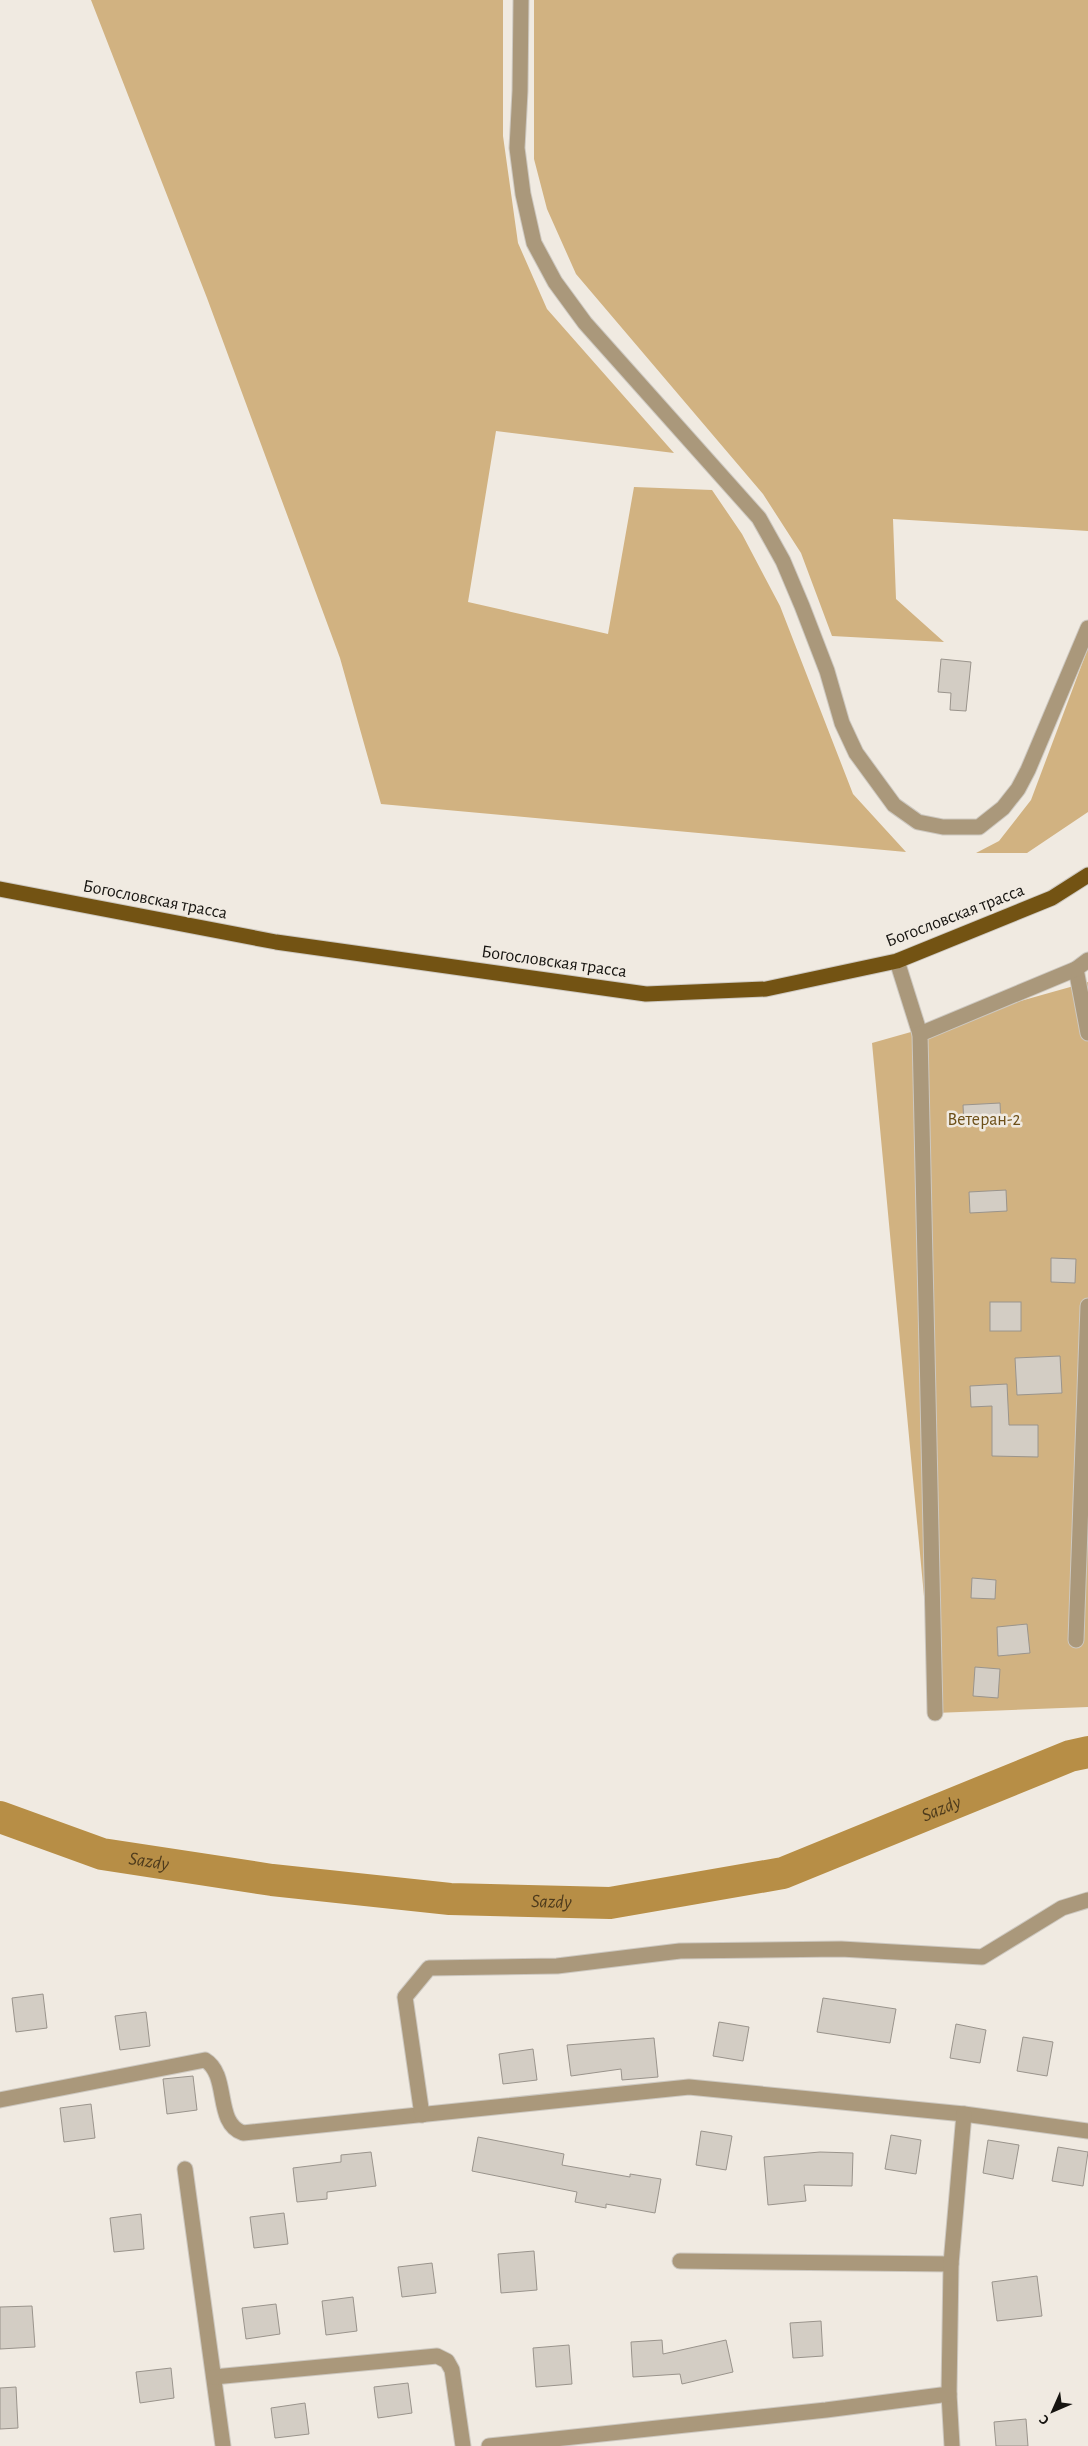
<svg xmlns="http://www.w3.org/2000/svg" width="1088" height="2446" font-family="'Alegreya Sans',sans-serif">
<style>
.green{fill:#d1b281}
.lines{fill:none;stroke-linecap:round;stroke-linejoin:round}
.river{stroke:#b78e46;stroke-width:32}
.building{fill:#d3cdc4;stroke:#9a948c}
.minor-casing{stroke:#cdc8c0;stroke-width:17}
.major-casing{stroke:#cdc8c0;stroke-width:17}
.minor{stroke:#aa987b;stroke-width:15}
.major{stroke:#735313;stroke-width:15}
.labels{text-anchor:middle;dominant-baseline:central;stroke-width:5;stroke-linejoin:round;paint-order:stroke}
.street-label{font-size:18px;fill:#161410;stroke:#f0eae1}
.park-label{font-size:18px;fill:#6c4f18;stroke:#f0eae1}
.water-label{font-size:19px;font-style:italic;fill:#4e3b1c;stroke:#f0eae1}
</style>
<rect width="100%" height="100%" fill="#f0eae1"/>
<!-- green -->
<g class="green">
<polygon points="91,0 503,0 503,136 518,243 547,309 674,453 496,431 468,602 608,634 634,487 712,490 742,534 780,606 853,794 906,852 381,804 340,658 207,298"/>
<polygon points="534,0 1088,0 1088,531 893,519 896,599 944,642 832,636 801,553 763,494 576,274 547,209 534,159"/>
<polygon points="1088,648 1088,812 1027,853 976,853 999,841 1031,800"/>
<polygon points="1088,982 1088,1707 935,1713 872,1043"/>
</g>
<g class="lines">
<!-- river -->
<path class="river" id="s1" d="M0,1817L102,1854L272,1880L450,1899L610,1903L783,1873L1070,1756L1088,1752"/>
</g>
<!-- building -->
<g class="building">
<polygon points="941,659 971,662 966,711 950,710 951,693 938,692"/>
<polygon points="1000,1103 1001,1124 964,1126 963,1105"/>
<polygon points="1006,1190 1007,1211 970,1213 969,1192"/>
<polygon points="1051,1258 1076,1259 1075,1283 1051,1282"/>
<rect x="990" y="1302" width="31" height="29"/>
<polygon points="1060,1356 1062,1393 1017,1395 1015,1358"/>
<polygon points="1007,1384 1009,1425 1038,1425 1038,1457 992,1456 992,1406 971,1407 970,1386"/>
<polygon points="972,1578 996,1580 995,1599 971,1598"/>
<polygon points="1027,1624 1030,1653 998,1656 997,1627"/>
<polygon points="975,1667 1000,1669 998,1698 973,1696"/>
<polygon points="43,1994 47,2028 16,2032 12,1998"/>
<polygon points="823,1998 896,2009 890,2043 817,2032"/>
<polygon points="146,2012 150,2046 120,2050 115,2016"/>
<polygon points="719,2022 749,2027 743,2061 713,2056"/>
<polygon points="956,2024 986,2030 980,2063 950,2058"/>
<polygon points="1023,2037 1053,2042 1047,2076 1017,2071"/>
<polygon points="654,2038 658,2077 622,2080 621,2069 571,2076 567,2045"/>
<polygon points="533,2049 537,2080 503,2084 499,2054"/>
<polygon points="193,2076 197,2110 167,2114 163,2079"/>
<polygon points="91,2104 95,2138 64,2142 60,2108"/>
<polygon points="701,2131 732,2136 726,2170 696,2165"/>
<polygon points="891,2135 921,2140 916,2174 885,2169"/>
<polygon points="478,2137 564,2154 562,2165 630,2177 630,2174 661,2179 655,2213 606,2204 606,2208 575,2202 577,2192 472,2171"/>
<polygon points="988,2140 1019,2145 1013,2179 983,2173"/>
<polygon points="1058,2147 1088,2152 1083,2186 1052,2181"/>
<polygon points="371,2152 376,2186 327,2192 327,2199 297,2202 293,2168 341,2162 341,2155"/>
<polygon points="820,2152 853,2153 852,2186 804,2185 806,2201 768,2205 764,2157"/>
<polygon points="284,2213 288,2244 254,2248 250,2217"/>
<polygon points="141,2214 144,2249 114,2252 110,2218"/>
<polygon points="534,2251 537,2290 501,2293 498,2254"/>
<polygon points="432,2263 436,2293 402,2297 398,2267"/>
<polygon points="1037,2276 1042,2316 997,2321 992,2282"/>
<polygon points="353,2297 357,2331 326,2335 322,2301"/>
<polygon points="276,2304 280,2334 246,2339 242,2308"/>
<polygon points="32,2306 35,2347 0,2349 0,2307"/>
<polygon points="821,2321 823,2356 793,2358 790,2323"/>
<polygon points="662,2340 663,2354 726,2340 733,2372 682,2384 680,2374 633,2377 631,2342"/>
<polygon points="569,2345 572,2384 536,2387 533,2348"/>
<polygon points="171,2368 174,2398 140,2403 136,2372"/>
<polygon points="408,2383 412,2413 378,2418 374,2387"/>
<polygon points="16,2387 18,2428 0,2429 0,2388"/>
<polygon points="305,2403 309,2434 275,2438 271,2408"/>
<polygon points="1026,2419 1028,2446 996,2446 994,2422"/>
</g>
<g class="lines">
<!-- minor casing -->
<g class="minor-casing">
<g id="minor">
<polyline points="521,0 520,91 517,148 523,194 534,243 555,282 585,323 759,518 783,561 802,606 827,671 842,723 856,753 894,805 918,822 943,827 979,827 1003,808 1018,789 1028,770 1088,628"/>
<polyline points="1088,960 1076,969 1088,1033"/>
<polyline points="897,961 920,1034"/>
<polyline points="1076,1640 1088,1306"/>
<polyline points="935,1713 920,1034 1076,969"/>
<path d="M0,2100L205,2060C230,2075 214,2123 243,2133L689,2087L964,2114L1088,2131"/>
<polyline points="422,2115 405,1997 429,1968 557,1966 680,1951 841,1949 982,1957 1062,1908 1088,1900"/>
<polyline points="185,2169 223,2446"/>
<polyline points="680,2261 951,2264"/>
<polyline points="214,2377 437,2356 447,2361 452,2370 463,2446"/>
<polyline points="949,2394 952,2446"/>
<polyline points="489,2446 826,2410 949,2394 951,2264 964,2114"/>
</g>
</g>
<!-- major casing -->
<g class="major-casing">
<polyline id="major" points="0,889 276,942 646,994 766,989 897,961 1052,898 1088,875"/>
</g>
<!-- minor -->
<use href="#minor" class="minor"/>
<!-- major -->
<use href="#major" class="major"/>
</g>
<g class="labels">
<!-- street labels -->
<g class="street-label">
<text transform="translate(155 900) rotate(11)">Богословская трасса</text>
<text transform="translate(955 916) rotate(-21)">Богословская трасса</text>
<text transform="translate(554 962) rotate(8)">Богословская трасса</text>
</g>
<!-- park labels -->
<g class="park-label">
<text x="984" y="1120">Ветеран-2</text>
</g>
<!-- water labels -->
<g class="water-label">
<text stroke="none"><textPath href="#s1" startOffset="966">Sazdy</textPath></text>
<text stroke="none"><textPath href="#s1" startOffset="156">Sazdy</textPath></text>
<text stroke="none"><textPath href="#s1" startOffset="561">Sazdy</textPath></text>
</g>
</g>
<!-- north arrow -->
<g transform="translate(1053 2411) rotate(225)" stroke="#f0eae1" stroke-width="4" paint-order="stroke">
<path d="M0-4L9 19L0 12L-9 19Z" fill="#161410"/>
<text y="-8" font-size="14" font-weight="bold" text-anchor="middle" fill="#161410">С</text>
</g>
</svg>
